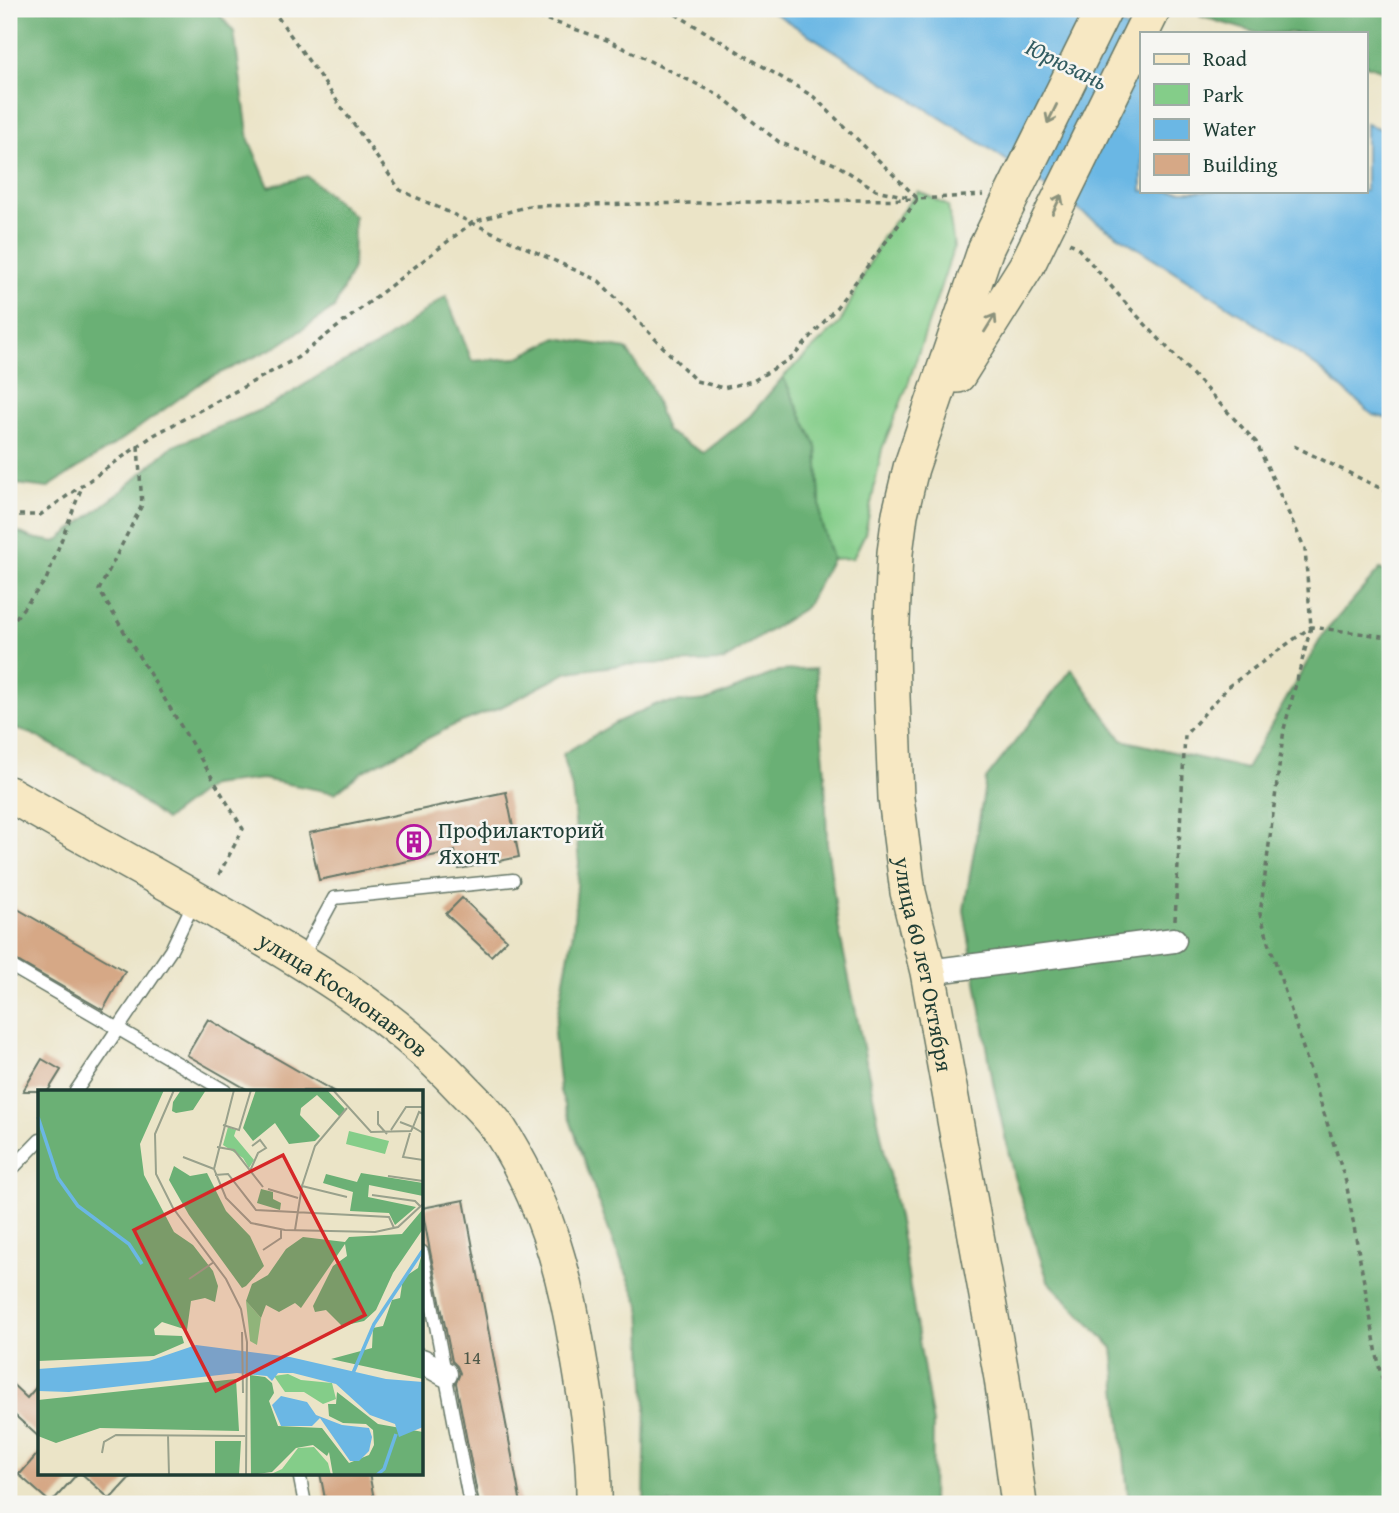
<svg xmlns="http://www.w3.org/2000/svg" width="1399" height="1513" font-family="'Gentium Book Plus',serif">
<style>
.green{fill:#84cd89;stroke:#52855e;stroke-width:2}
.forest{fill:#6bb075;stroke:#457654;stroke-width:2}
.water{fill:#6bb7e4;stroke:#457a8c;stroke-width:2}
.building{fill:#d6a886}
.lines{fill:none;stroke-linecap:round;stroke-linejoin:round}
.lane-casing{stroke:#667767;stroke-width:15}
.street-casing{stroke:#667767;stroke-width:27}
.secondary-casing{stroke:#667767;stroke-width:38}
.path{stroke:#667767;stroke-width:3.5;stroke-dasharray:5 5;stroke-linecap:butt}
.lane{stroke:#fff;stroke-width:12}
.street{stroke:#fff;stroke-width:24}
.secondary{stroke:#f7e8c3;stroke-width:35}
.secondary-bridge-casing{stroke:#667767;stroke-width:38;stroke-linecap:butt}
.secondary-bridge{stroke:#f7e8c3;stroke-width:35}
.oneway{stroke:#8b927c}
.labels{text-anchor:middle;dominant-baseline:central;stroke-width:5;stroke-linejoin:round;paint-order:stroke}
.number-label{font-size:19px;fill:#4d5848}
.poi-label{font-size:23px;fill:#1f3d34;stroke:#f6f6f2;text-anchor:start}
.street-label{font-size:23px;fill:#1f3d34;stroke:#f6f6f2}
.water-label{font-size:24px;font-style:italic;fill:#325c60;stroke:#f6f6f2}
.inset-river{fill:none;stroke:#6bb7e4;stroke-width:3.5}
.inset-road{fill:none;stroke:#99a18c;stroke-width:2}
.view{fill:#d62828;fill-opacity:0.15;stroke:#d62828;stroke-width:3.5}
.inset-edge{fill:none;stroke:#1f3d34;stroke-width:3.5}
</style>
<rect width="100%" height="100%" fill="#f6f6f2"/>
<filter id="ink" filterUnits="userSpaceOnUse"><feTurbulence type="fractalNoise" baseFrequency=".0143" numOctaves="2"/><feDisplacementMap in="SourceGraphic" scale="14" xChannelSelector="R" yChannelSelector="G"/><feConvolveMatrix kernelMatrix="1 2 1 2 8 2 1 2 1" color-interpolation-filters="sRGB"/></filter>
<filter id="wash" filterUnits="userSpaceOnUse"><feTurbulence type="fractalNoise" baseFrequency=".00686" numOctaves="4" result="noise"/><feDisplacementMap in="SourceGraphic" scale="28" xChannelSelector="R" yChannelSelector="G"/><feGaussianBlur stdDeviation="1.57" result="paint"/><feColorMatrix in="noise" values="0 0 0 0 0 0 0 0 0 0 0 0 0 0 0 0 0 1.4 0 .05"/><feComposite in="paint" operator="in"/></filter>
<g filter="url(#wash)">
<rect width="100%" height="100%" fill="#ebe4c7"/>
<!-- green -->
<polygon class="green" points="918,191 948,206 954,247 907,387 882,449 865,534 853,558 832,559 821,522 817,447 783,377 840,323 883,236"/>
<!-- forest -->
<g class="forest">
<polygon points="9,9 215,9 234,32 249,140 269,187 307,176 354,216 353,268 334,308 278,346 205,380 123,439 47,488 9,483"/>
<polygon points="1203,9 1390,9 1390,73 1366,65 1366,33 1257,33 1200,16"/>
<polygon points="446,296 472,361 517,358 557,338 626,349 650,385 666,431 704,453 750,416 783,377 817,447 821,522 832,559 806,607 723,661 622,665 568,672 501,707 454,725 363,771 335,793 262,779 211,785 165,820 108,775 34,735 9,726 9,528 32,538 56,542 118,494 171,447 272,405 323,373 375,347"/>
<polygon points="1380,569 1390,574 1390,1504 1129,1504 1113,1348 1048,1281 1014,1177 993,1082 964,910 986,779 1072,669 1122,740 1246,769 1324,633"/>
<polygon points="816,669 825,774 827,844 838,925 900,1227 933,1424 932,1504 644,1504 646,1406 641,1307 614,1245 560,1091 554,1033 573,932 579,863 572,789 563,754 615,723 657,704 709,700 779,671"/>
</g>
<!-- water -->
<polygon class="water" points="768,9 1093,9 1142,37 1142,191 1366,191 1366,124 1390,132 1390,419 1373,415 1319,368 1247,318 1089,217 990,149"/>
<g id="blocks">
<!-- building -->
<g class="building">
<polygon points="506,792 519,857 459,869 455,851 319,880 309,833"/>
<polygon points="462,898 507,940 491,956 446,914"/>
<polygon points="9,904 125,971 103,1010 9,956"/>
<polygon points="208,1019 333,1091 250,1091 187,1055"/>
<polygon points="42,1059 61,1070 48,1091 23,1091"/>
<polygon points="464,1200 521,1504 479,1504 456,1383 460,1373 457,1366 452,1361 429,1246 422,1208"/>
<polygon points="9,1381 27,1398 40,1383 40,1438 9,1410"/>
<polygon points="40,1451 40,1473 78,1473 51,1503 17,1473 21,1473"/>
<polygon points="81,1473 134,1473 110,1499"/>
<polygon points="320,1473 369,1473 375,1504 326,1504"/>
</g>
</g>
</g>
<g filter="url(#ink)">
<use href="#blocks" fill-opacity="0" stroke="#667767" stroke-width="2"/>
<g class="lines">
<!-- lane casing -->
<g class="lane-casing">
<g id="lane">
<polyline points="302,957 334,898 513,880"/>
<polyline points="9,965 225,1091"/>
<polyline points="76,1091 171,950 194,902"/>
<polyline points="9,1172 40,1140"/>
<polyline points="422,1252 470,1504"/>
<polyline points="299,1473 305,1504"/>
</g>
</g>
<!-- street casing -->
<g class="street-casing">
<g id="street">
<polyline points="928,972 1174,940"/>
<polyline points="422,1361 445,1374"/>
</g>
</g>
<!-- secondary casing -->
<g class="secondary-casing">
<g id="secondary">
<path id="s1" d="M986,248L911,468L900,514L895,553L891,644L892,697L896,798L908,892L928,972L1002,1378L1019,1504"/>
<polyline points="958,375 1027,265"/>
<path id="s2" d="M9,794C81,835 154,875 225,916C310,965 393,1014 460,1086C473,1100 489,1114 499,1129C543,1197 564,1268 577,1347C586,1399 595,1451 594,1504"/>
</g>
</g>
<!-- path -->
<g class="path">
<polyline points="272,9 400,190 599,281 696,381 723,388 753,381 793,357 836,308 918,199"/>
<polyline points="498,9 548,20 607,40 719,95 779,142 837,165 876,190 912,198"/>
<polyline points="667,9 814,97 918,199 983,195"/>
<polyline points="1069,243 1076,246 1130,308 1256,442 1305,549 1311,627 1284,729 1260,914 1346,1182 1380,1371 1390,1407"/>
<polyline points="138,446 142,505 99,590 243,829 217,878"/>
<polyline points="1294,446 1390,493"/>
<polyline points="9,515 40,515 154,435 297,358 473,222 529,206 918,199"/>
<polyline points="9,626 46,580 83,484"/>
<polyline points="1175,920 1185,735 1229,686 1311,627 1390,637"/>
</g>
<!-- lane -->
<use href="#lane" class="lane"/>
<!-- street -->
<use href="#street" class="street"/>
<!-- secondary -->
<use href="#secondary" class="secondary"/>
<!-- secondary-bridge casing -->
<g class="secondary-bridge-casing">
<g id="secondary-bridge">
<polyline points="986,248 1104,9"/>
<polyline points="1027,265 1153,9"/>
</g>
</g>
<!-- secondary-bridge -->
<use href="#secondary-bridge" class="secondary-bridge"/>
</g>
<!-- one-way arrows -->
<defs><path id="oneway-shaft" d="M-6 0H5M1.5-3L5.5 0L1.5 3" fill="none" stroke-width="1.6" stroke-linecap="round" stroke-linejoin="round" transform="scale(1.75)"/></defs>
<g class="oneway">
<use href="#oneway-shaft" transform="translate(1052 114) rotate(116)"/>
<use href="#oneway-shaft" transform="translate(1057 204) rotate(-64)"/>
<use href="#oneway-shaft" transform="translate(990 323) rotate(-58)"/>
</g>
</g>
<!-- icons -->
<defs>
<g id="building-ring" transform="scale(1.75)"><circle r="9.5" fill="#f6f6f2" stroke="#b5179e" stroke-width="1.5"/><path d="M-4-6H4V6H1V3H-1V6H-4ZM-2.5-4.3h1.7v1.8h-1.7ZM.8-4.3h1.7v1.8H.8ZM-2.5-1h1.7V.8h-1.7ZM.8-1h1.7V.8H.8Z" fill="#b5179e"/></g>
</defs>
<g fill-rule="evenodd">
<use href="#building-ring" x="414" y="842"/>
</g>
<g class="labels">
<!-- number labels -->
<g class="number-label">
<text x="472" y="1357">14</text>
</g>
<!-- poi labels -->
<g class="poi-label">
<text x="438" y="829">Профилакторий<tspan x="438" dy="26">Яхонт</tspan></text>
</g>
<!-- street labels -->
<g class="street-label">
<text stroke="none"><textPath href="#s1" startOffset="733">улица 60 лет Октября</textPath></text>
<text stroke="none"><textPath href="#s2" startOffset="390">улица Космонавтов</textPath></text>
</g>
<!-- water labels -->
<g class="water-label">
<text transform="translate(1067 64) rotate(26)">Юрюзань</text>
</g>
</g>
<!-- overview -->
<g transform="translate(38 1090)">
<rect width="385" height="385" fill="#ebe4c7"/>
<path d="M190,37L198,40L196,46L216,70L211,78L205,68L185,55ZM311,41L351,51L347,64L308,54ZM208,211L223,228L219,255L212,251ZM250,284L263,290L294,293L298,309L285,314L266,302H247L236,286ZM276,357L290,373L293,385H231L244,379L260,358Z" fill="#84cd89"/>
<path d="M0,0H126L102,54L106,85L136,142L155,155L175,181L180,196L177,212L167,208L153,211L149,240L124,232L116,239L117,245L144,246L146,253L116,266L0,271ZM143,0H168L155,20L138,23L134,21L135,12ZM218,0H289L307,19L302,27L279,5L263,18L262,25L282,46L277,51L251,54L237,33L215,51L205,38ZM136,76L152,86L169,83L188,121L212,146L226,176L208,196L204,198L151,125L131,90ZM323,83L385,93V106L331,95L330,107L378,117L357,135L351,123L312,121L315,102L285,93L288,84L319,92ZM223,99L235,102V109L243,113L242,120L219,113ZM385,119V139L355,183L338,220L326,231L304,236L288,220L277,222L275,216L295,176L309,166L307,154L263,218L257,213L241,222L228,215L223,228L208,211L214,194L230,185L248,159L265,147L307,152L311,147L364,144ZM385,160V289L293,269L334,258L335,238L345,236L354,210L362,208L365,188L380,178ZM212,285L227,287L234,293L236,303L231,311L240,336L284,338L311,373L331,365L336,355L335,340L328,334L305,333L291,326L290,314H298L299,302L340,334L385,342V385H295L291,362L289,366L275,355L258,358L234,382L213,385ZM198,289L201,341L62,338L18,353L0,346V310ZM177,351H203L201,385H177Z" fill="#6bb075"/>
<path d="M158,255L252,267L348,289L385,292V337L361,347L357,334L332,325L298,294L255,283H240L234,291L229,286L199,283L31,302L0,301V279L111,271ZM243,306L269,312L278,325L304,335L331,338L334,347L331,361L321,371H312L282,328L274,336H243L234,315Z" fill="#6bb7e4"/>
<path class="inset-river" d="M0,27L20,88L40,116L91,154L104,174M315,283L336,234L385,160M339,385L346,379L358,344"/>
<path class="inset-road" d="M136,0L117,44L118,84L135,118L188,189L203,219L209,252L208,385M196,0L176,79L188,108L213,133L247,140L337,142L360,137L385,114M295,0L333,42L373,41L375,37L362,32M340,21V34L349,44M385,24L381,22L375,37L385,43M185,35L201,40L213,0M353,40L368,17H385M372,43L365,67L385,70M179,57L196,60L225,97M145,67L176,79M212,81L220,63L228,58L222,50L214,56M177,85L190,84L218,120L351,127L356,138M350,86L385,91M264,96L277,56L309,18M230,99L260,108M334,105L377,111L383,117M257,140L264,96L309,107M225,160L243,148V140M151,189L176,172M204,242L205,303M130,345L131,385M64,363L66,352L78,345L207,346"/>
<path class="view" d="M245,65L327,225L178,301L96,140Z"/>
<rect width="385" height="385" class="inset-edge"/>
</g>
<!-- margin -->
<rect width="1399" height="1513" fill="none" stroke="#f6f6f2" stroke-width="35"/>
<!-- legend -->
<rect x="1140" y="32" width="228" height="161" fill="#f6f6f2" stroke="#a0aca6" stroke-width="2"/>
<rect x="1154" y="54" width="35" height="10" fill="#f7e8c3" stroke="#a0aca6" stroke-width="2"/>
<text x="1203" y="66" font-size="21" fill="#1f3d34">Road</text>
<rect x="1154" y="84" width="35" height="21" fill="#84cd89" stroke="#a0aca6" stroke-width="2"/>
<text x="1203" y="102" font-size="21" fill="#1f3d34">Park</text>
<rect x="1154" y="119" width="35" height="21" fill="#6bb7e4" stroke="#a0aca6" stroke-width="2"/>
<text x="1203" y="136" font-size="21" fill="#1f3d34">Water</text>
<rect x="1154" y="154" width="35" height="21" fill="#d6a886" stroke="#a0aca6" stroke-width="2"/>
<text x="1203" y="172" font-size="21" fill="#1f3d34">Building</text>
</svg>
